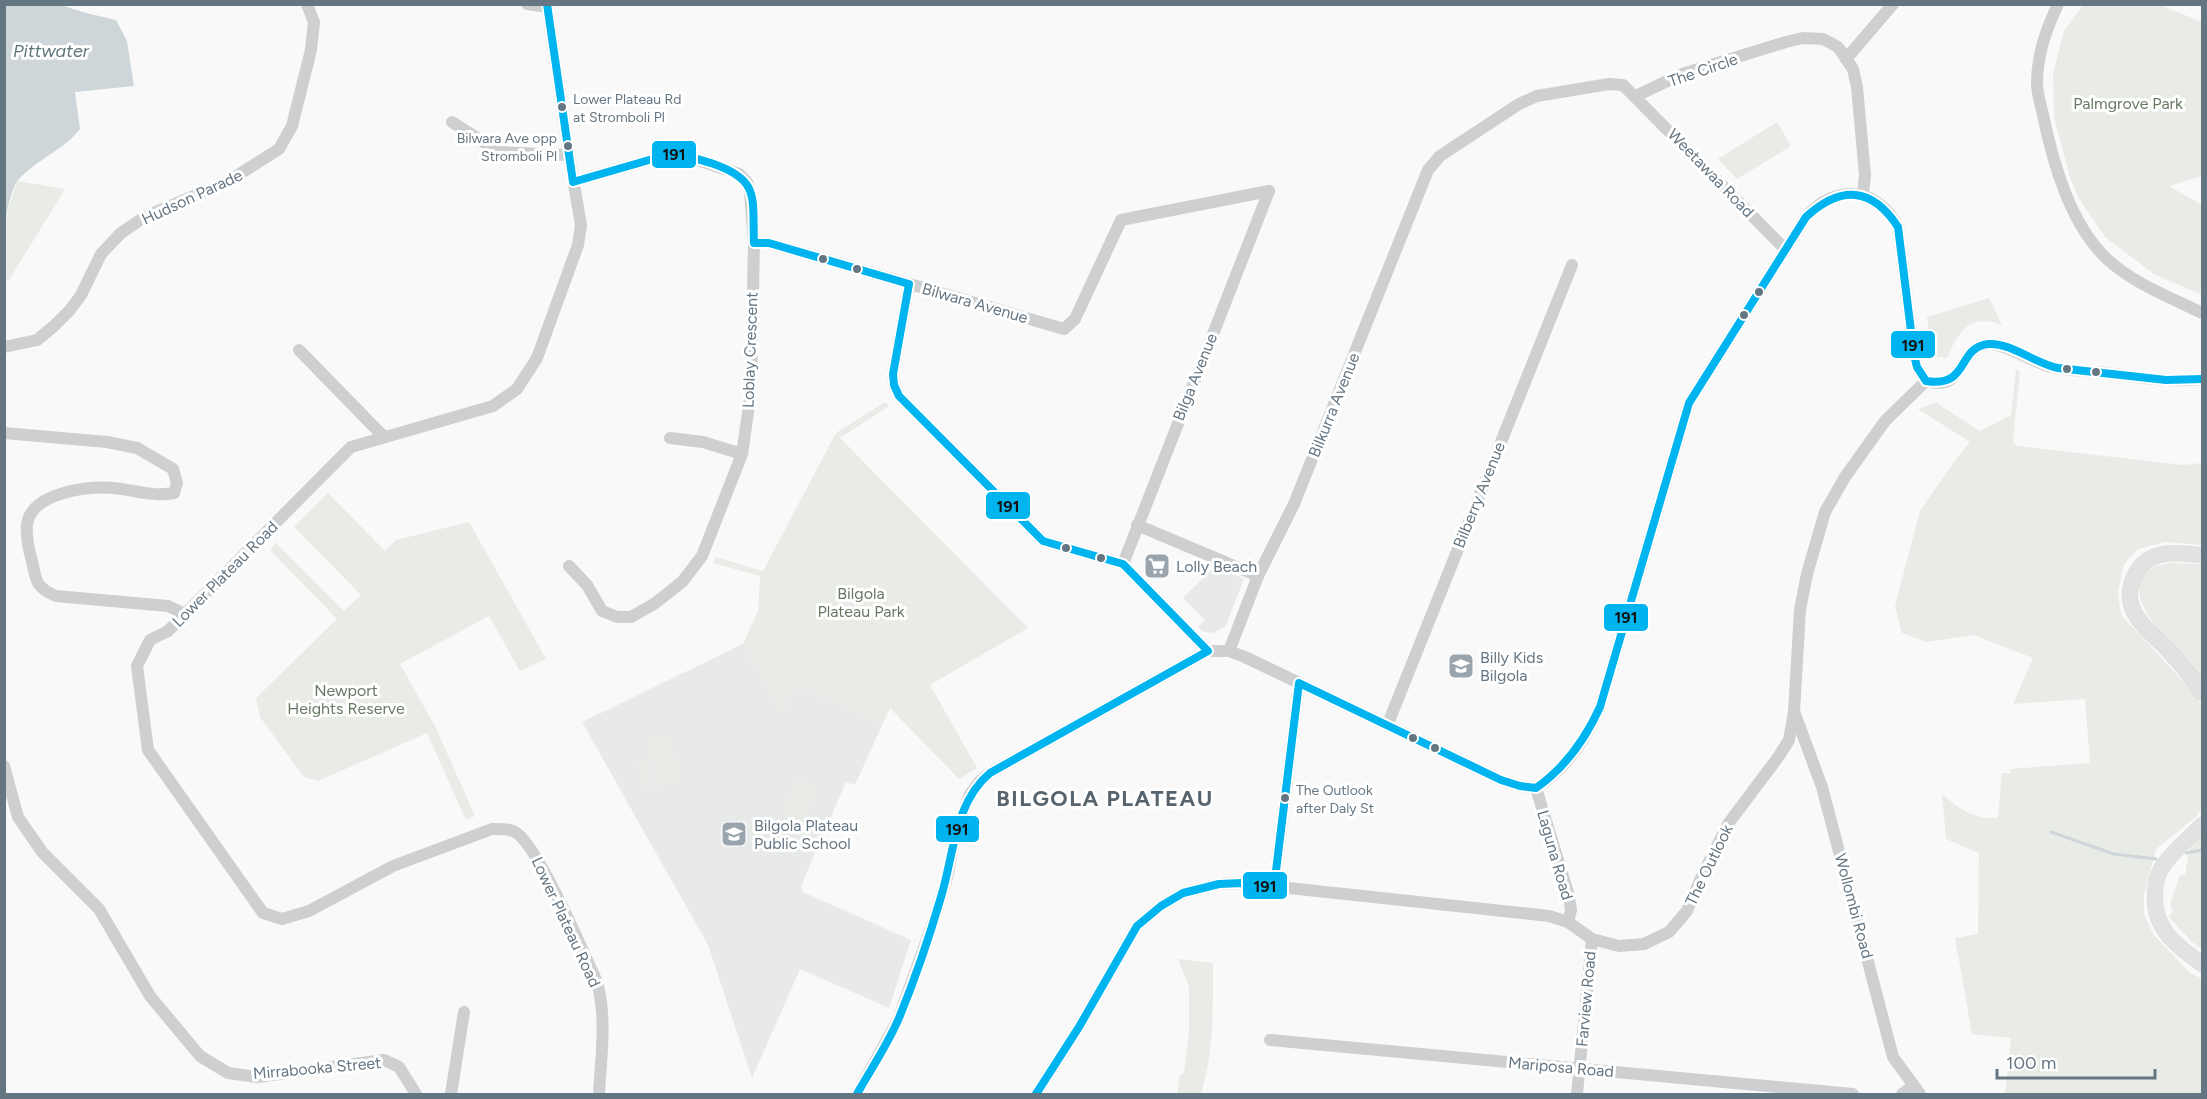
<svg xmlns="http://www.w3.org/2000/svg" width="2207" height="1099" font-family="Figtree,sans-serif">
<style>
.built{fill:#e8e9e9}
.green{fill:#e8ebe6}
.water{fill:#ced6d9}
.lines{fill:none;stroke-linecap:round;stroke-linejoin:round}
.stream{stroke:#ced6d9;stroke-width:3}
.major-casing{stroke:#d5d6d7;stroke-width:16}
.minor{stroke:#cecfd0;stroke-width:12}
.major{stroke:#e1e2e2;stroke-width:15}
.bus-1-casing{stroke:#fff;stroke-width:12}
.bus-1{stroke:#00b5ef;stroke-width:8}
.bus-dot{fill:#657683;stroke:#fff;stroke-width:2}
.labels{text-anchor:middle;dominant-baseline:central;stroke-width:6;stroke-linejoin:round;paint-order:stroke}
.bus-label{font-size:14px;fill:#657683;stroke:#fff;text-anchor:start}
.street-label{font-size:16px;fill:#657683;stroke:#fff}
.park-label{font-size:16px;fill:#687a64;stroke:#fff}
.poi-label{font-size:16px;fill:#657683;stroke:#fff;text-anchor:start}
.water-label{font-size:18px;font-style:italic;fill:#60757c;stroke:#fff}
.district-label{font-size:22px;font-weight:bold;letter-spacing:1.5px;fill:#57646e;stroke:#fff}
.line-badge{stroke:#fff;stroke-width:2}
.pale-badge-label{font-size:16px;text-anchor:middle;font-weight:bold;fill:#111}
</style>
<rect width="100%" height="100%" fill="#f9f9f9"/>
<!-- built -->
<g class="built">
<polygon points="1216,565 1244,579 1225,627 1213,633 1204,632 1198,627 1205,620 1183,598"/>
<polygon points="743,644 782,713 795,685 883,723 855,785 846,782 801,886 803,892 911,940 889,1008 800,969 752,1078 708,945 582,722"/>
</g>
<!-- green -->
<g class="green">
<polygon points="2083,5 2160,5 2202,22 2202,176 2169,186 2202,205 2202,295 2154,274 2105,237 2078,197 2070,177 2054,117 2053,74 2064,31"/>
<polygon points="1777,122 1791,146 1737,179 1718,159"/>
<polygon points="17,181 65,189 9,280 5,280 5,220"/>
<path d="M1989,298L2002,325C1970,312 1958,332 1947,358L1932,356L1927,317Z"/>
<path d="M2016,369L2020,372L2013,441L2017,446L2183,465L2202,463V545L2165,542L2138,549L2124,564L2118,593L2121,615L2185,683L2202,705V808L2196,817L2156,849L2144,894V914L2153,934L2189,972L2202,979V1094H2005L2011,1038L1972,1034L1955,938L1978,934L1979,853L1946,839L1942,794C1961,810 1972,819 1998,818L2002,773H2010V769L2090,763L2085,699L2013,704L2033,658L1974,635L1927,642L1902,633L1895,606L1920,511L1956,459L1970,442L1918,409L1938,402V404L1980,431L2011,415Z"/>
<polygon points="885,402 889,406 840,438 1028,628 930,685 977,768 959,779 890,708 883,723 795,685 782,713 743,644 758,611 760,576 713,563 716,557 763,571 836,433"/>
<polygon points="328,493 385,551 396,540 469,522 546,659 520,671 489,616 400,664 436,728 475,816 466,820 427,733 318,781 304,777 260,717 256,698 337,619 270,550 276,543 344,611 361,595 294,527"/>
<path d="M2170,563L2202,564V680C2188,656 2108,595 2152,568C2157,565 2165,564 2170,563Z"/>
<polygon points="670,734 681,781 657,787 646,740"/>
<polygon points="646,760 652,788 643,790 636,762"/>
<polygon points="797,777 819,786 803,821 782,812"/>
<polygon points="2202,836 2202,949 2192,942 2169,917 2173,911 2170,904 2180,875 2185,875 2189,850"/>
<path d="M1178,959L1213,963C1213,1008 1214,1051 1201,1094H1177L1180,1076L1184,1073L1189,1034V987Z"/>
</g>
<!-- water -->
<path class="water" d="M5,4L61,5L86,13L116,20L127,41L134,86L75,92L80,129C64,150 37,159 18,180C11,189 8,209 5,220Z"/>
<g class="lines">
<!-- stream -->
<g class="stream">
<polyline points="2051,832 2114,854 2156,859"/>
<polyline points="2186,853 2202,850"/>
</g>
<!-- major casing -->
<g class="major-casing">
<g id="major">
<path d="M2202,555C2178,553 2150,548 2136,573C2117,608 2145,627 2168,650C2180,663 2193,678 2202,693"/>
<path d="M2202,825C2189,839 2171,852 2161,869C2156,877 2155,886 2155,896C2154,930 2177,946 2202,964"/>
</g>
</g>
<!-- minor -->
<g class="minor">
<polyline points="527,4 548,7"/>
<path d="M547,4L569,155L581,225L578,245L537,358L517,389L493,406L351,447L168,631L150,640L137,666L148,750L263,913L282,919L309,911L393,866L492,829C500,829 508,828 515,832C537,843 584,954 597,982C607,1018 601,1057 599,1094"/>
<path d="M2058,4C2046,30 2037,55 2037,83C2037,94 2041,105 2043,115C2053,163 2070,224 2107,259C2134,284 2170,297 2202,313"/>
<polyline points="1846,59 1893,4"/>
<polyline points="1636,96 1682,74 1786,42 1803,38 1823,39 1838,47 1853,69 1857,87 1865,175 1863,195"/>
<polyline points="452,122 499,152 569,155"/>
<polyline points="754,243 769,243 1064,329 1075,319 1121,220 1269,191"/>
<polyline points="909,284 893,374 894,385 899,396 1043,541 1123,564 1208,651"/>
<polyline points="4,347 37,340 54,326 70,310 81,295 101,254 121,233 146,216 227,182 279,149 292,126 311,50 314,22 307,4"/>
<polyline points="299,350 383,436"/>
<path d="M4,433L107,442L137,448L173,469L177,483L174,493C153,497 134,490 114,488C89,486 32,492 27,524C26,535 29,551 32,561C36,581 36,588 56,596L168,606L185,614"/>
<polyline points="670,438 703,442 742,454"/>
<polyline points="1137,525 1258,576"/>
<polyline points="1123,564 1269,191"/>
<polyline points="569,566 587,585 602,611 617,617 631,617 654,604 682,582 702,556 742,454 751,392 754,243 750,192 747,182 739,174 680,154 670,154 573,182"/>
<polyline points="1229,651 1258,576 1294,504 1428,170 1440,156 1519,104 1537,96 1609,84 1623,85 1785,249"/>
<polyline points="1795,714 1822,787 1893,1057 1920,1094"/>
<polyline points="1387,726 1572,265"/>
<polyline points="4,766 18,817 42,852 99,909 150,996 200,1056 228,1073 257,1077 384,1060 399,1067 416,1094"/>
<polyline points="1536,788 1569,896 1571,910 1568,922"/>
<polyline points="1274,887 1299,683"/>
<polyline points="1270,1040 1853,1094"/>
<polyline points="451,1094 464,1012"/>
<path d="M857,1094L898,1020L935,917L948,874L955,835L970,794L979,782L990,773L1208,651H1229L1245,657L1501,780L1520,786L1536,788C1566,769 1586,739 1600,707L1689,403L1806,217C1836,183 1877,187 1898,227L1914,355L1917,367L1926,381C1967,394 1957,343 1991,344C2009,345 2032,362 2051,367C2069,371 2088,371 2106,373C2138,377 2170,383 2202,379"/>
<polyline points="1036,1094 1079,1027 1137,926 1161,906 1183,893 1219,884 1242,883 1549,916 1568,922 1592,939 1619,946 1644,944 1669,932 1687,911 1701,878 1728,824 1779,756 1789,740 1794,712 1800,610 1807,574 1825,512 1845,477 1885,421 1926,381"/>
<polyline points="1577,1094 1592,939"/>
<polyline points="1902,1094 1913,1086"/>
</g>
<!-- major -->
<use href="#major" class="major"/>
<!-- bus-1 casing -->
<g class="bus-1-casing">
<g id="bus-1">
<path d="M547,4L573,182L670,154C684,154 697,159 711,163C761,180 752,197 754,243H769L909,284L893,374L894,385L899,396L1043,541L1123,564L1208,651L990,773C954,803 954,855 941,897C929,938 915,979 899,1018C888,1044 871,1069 857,1094"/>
<path d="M1036,1094L1079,1027L1137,926L1161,906L1183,893L1219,884L1242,883L1274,887L1299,683L1501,780L1520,786L1536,788C1566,767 1585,740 1600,707L1689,403L1806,217C1841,185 1872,187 1898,227L1914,355L1917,367L1926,381C1970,388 1956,348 1988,344C2010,342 2036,364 2058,368L2166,380L2202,379"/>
</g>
</g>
<!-- bus-1 -->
<use href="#bus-1" class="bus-1"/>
</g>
<!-- icons -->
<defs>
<g id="supermarket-square" transform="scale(1.35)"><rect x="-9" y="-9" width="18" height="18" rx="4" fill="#99a4ac" stroke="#fff"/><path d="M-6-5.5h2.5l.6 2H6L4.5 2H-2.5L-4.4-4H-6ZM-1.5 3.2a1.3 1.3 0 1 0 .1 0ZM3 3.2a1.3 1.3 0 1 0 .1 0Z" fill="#fff"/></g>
<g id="school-square" transform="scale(1.35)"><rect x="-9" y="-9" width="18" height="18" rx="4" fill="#99a4ac" stroke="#fff"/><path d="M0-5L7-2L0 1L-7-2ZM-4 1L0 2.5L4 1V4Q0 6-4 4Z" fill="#fff"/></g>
</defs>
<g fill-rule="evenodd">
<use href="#supermarket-square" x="1157" y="566"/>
<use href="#school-square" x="1461" y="666"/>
<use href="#school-square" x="734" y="834"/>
</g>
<!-- markers -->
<g class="bus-dot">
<circle cx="562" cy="107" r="5"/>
<circle cx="568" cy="146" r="5"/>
<circle cx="823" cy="259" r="5"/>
<circle cx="857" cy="269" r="5"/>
<circle cx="1759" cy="292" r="5"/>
<circle cx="1744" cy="315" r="5"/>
<circle cx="2067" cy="369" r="5"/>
<circle cx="2096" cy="372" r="5"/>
<circle cx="1066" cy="548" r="5"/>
<circle cx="1101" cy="558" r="5"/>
<circle cx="1413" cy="738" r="5"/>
<circle cx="1435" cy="748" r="5"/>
<circle cx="1285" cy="798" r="5"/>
</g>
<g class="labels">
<!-- bus labels -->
<g class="bus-label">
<text x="573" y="99">Lower Plateau Rd<tspan x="573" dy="18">at Stromboli Pl</tspan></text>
<text x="557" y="138" text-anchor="end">Bilwara Ave opp<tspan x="557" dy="18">Stromboli Pl</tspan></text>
<text x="1296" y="790">The Outlook<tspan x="1296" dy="18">after Daly St</tspan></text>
</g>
<!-- street labels -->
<g class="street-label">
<text transform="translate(1703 70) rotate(-19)">The Circle</text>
<text transform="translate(1711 173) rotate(46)">Weetawaa Road</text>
<text transform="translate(192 197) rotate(-25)">Hudson Parade</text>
<text transform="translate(975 303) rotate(16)">Bilwara Avenue</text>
<text transform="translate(750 350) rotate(-88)">Loblay Crescent</text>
<text transform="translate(1195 377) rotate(-68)">Bilga Avenue</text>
<text transform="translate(1334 405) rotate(-68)">Bilkurra Avenue</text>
<text transform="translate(1479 495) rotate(-68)">Bilberry Avenue</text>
<text transform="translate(225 574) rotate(-45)">Lower Plateau Road</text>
<text transform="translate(1555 855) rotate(74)">Laguna Road</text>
<text transform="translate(1709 865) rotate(-64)">The Outlook</text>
<text transform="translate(1854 906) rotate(75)">Wollombi Road</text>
<text transform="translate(566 922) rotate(65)">Lower Plateau Road</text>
<text transform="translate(1586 999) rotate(-85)">Farview Road</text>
<text transform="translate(1561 1067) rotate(5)">Mariposa Road</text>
<text transform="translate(317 1068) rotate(-5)">Mirrabooka Street</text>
</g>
<!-- park labels -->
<g class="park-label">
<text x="2128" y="103">Palmgrove Park</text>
<text x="861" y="593">Bilgola<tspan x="861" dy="18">Plateau Park</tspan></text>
<text x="346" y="690">Newport<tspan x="346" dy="18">Heights Reserve</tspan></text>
</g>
<!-- poi labels -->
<g class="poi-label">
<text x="1176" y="566">Lolly Beach</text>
<text x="1480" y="657">Billy Kids<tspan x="1480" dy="18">Bilgola</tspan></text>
<text x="754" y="825">Bilgola Plateau<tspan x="754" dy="18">Public School</tspan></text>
</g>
<!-- water labels -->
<g class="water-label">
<text x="51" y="51">Pittwater</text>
</g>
<!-- district labels -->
<g class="district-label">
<text x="1105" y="798">BILGOLA PLATEAU</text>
</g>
</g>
<g class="line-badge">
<rect x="651" y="140" width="46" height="29" rx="6" fill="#00b5ef"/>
<rect x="1890" y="330" width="46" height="29" rx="6" fill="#00b5ef"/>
<rect x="985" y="491" width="46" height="29" rx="6" fill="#00b5ef"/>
<rect x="1603" y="603" width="46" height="29" rx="6" fill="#00b5ef"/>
<rect x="935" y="815" width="45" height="28" rx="6" fill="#00b5ef"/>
<rect x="1242" y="871" width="46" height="29" rx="6" fill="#00b5ef"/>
</g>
<g class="pale-badge-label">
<text x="674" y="160">191</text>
<text x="1913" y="351">191</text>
<text x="1008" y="512">191</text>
<text x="1626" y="623">191</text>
<text x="957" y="835">191</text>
<text x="1265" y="892">191</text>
</g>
<!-- border -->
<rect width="2207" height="1099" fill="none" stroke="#657683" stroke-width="12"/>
<!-- scale -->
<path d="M1997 1069v9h158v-9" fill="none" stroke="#657683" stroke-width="3"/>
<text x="2006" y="1069" font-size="18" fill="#657683" stroke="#ffffff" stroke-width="4.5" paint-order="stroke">100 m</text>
</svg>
